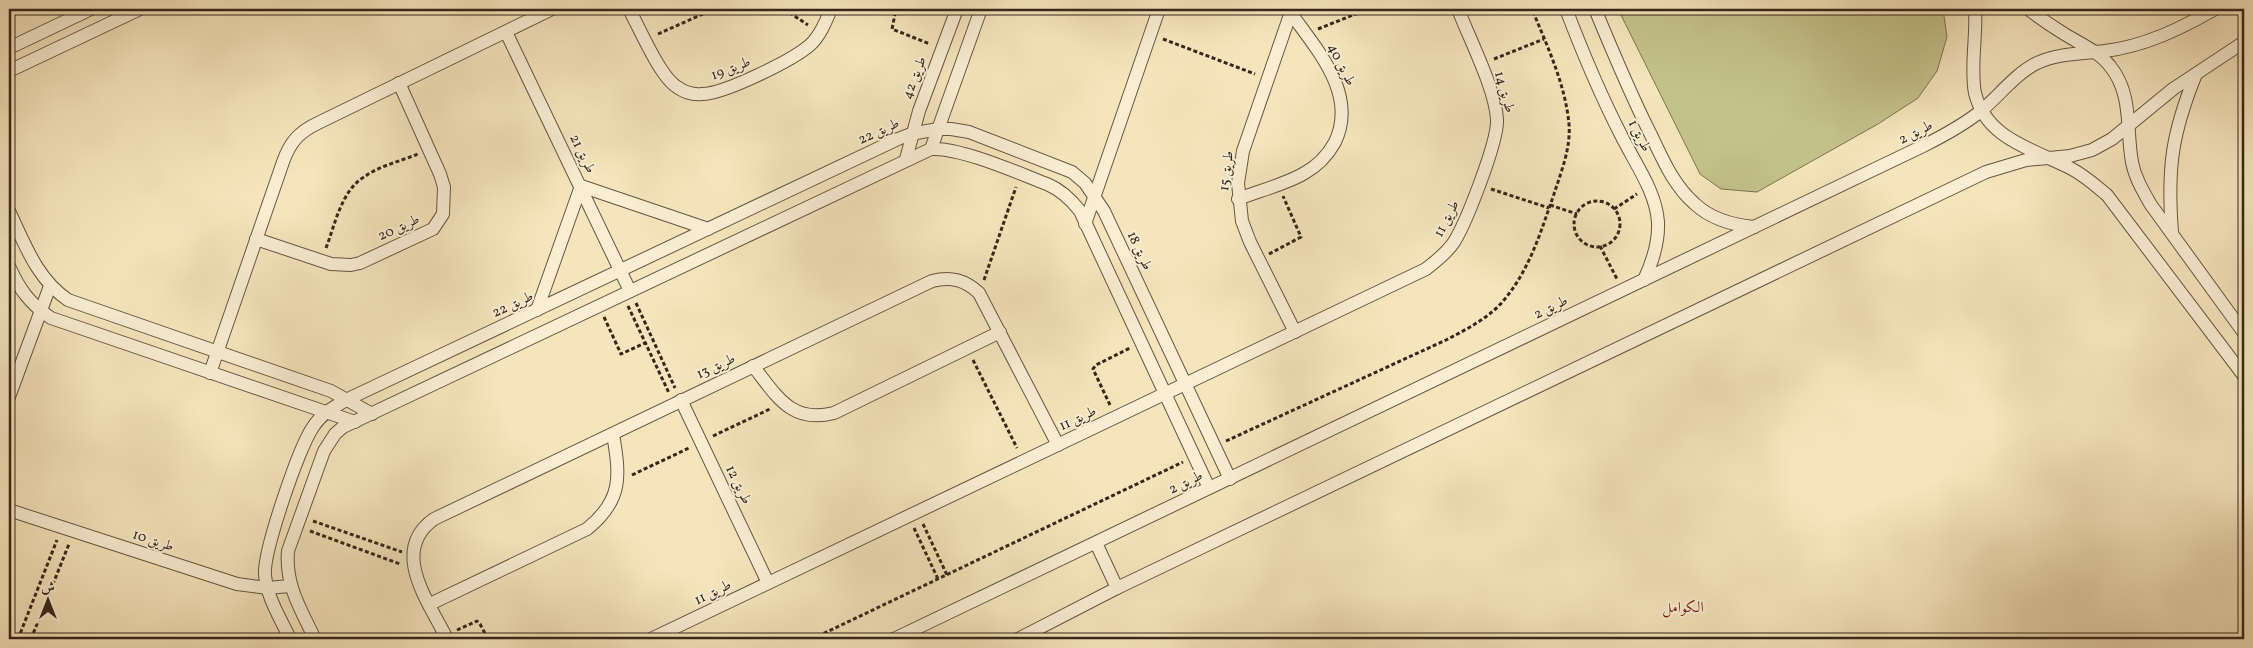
<svg xmlns="http://www.w3.org/2000/svg" width="2253" height="648" font-family="Vollkorn,Amiri,serif">
<style>
.green{fill:#c4c28b;stroke:#7c7452}
.lines{fill:none;stroke-linecap:round;stroke-linejoin:round}
.minor-casing{stroke:#645642;stroke-width:14}
.path{stroke:#34271a;stroke-width:3;stroke-dasharray:4 2.5;stroke-linecap:butt}
.minor{stroke:#f9eed3;stroke-width:12}
.labels{text-anchor:middle;dominant-baseline:central;stroke-width:4;stroke-linejoin:round;paint-order:stroke}
.street-label{font-size:14px;fill:#34271a;stroke:#f9eed3}
.neighbourhood-label{font-size:15px;fill:#7a1f14;stroke:#f9eed3}
</style>
<rect width="100%" height="100%" fill="#f6e5bc"/>
<filter id="stains"><feTurbulence type="fractalNoise" baseFrequency=".004" numOctaves="4"/><feColorMatrix values="0 0 0 0 .2 0 0 0 0 .09 0 0 0 0 .02 0 0 0 .5 -.17"/></filter>
<radialGradient id="worn" r=".72"><stop offset=".6" stop-color="#630" stop-opacity="0"/><stop offset="1" stop-color="#630" stop-opacity=".3"/></radialGradient>
<!-- green -->
<polygon class="green" points="1618,9 1943,9 1947,37 1937,71 1918,98 1878,124 1757,192 1721,189 1700,174"/>
<g class="lines">
<!-- minor casing -->
<g class="minor-casing">
<g id="minor">
<path d="M629,9C639,27 660,77 677,87C684,92 693,95 702,94C724,94 793,60 810,45C820,36 826,21 831,9"/>
<polyline points="1292,9 1243,151 1238,183 1242,221 1250,242 1295,332"/>
<path d="M1566,9C1582,51 1600,94 1621,135C1634,162 1656,191 1658,222C1659,243 1653,261 1644,280"/>
<path d="M1595,9C1612,50 1629,91 1649,131C1662,157 1672,184 1695,204C1711,219 1733,225 1754,227"/>
<path d="M1975,9C1977,36 1970,68 1975,93C1986,139 2033,149 2070,168C2084,175 2095,185 2107,195L2244,376"/>
<path d="M2028,9C2040,18 2053,27 2066,35C2081,44 2099,52 2110,66C2133,94 2126,130 2132,162C2135,178 2143,191 2151,205L2244,333"/>
<polyline points="506,32 630,291"/>
<polyline points="9,48 91,9"/>
<polyline points="9,71 140,9"/>
<polyline points="931,149 981,9"/>
<polyline points="906,159 919,111 957,9"/>
<path d="M1238,199C1259,191 1283,185 1303,174C1316,167 1328,155 1335,142C1358,94 1317,50 1290,12"/>
<path d="M9,211C25,244 36,278 68,300L331,391L372,414"/>
<polyline points="1085,224 1159,9"/>
<path d="M2172,232C2167,168 2172,133 2196,74"/>
<polyline points="256,239 331,264 351,265 360,263 433,229 443,214 444,187 440,174 399,83"/>
<path d="M9,266C19,289 30,304 51,318L355,422"/>
<polyline points="537,310 581,186 708,229"/>
<path d="M753,366C777,396 791,424 834,413L1000,332"/>
<path d="M210,373L283,162C290,142 299,132 318,123L552,9"/>
<polyline points="9,397 50,286"/>
<polyline points="681,400 768,583"/>
<polyline points="9,510 237,584 267,588 290,586"/>
<polyline points="1096,543 1117,588"/>
<path d="M430,604L587,529C623,500 620,476 613,434"/>
<path d="M290,639C281,619 267,598 265,575C263,552 299,447 313,427C322,413 334,407 348,399L898,139L911,134L938,129H951L969,132L1072,172L1085,183L1104,211L1230,479"/>
<path d="M315,639C301,610 285,585 288,551L324,451L335,434L343,427L931,149C960,147 1018,173 1047,184C1061,190 1070,198 1080,211L1209,488"/>
<path d="M447,639C429,602 389,551 434,519L932,281C951,276 965,280 979,293L1058,445"/>
<path d="M651,639L1426,269C1436,261 1447,253 1454,242C1466,223 1498,142 1497,120C1496,90 1469,38 1458,9"/>
<path d="M894,639L1923,146C1943,136 1964,125 1982,110C2000,95 2015,74 2037,63C2059,53 2081,54 2105,51C2145,46 2180,29 2215,9"/>
<polyline points="1018,639 1117,588 1986,172 2026,160 2070,156 2092,150 2112,139 2173,89 2244,42"/>
</g>
</g>
<!-- path -->
<g class="path">
<polyline points="784,9 808,25"/>
<polyline points="881,9 895,14 892,29 930,44"/>
<polyline points="1318,29 1368,9"/>
<polyline points="658,34 714,9"/>
<polyline points="1163,39 1255,74"/>
<polyline points="1494,59 1544,39"/>
<polyline points="1491,189 1549,208"/>
<circle cx="1597" cy="224" r="23"/>
<polyline points="1550,205 1577,214"/>
<polyline points="1614,209 1637,194"/>
<polyline points="1600,246 1617,279"/>
<path d="M326,248C335,225 341,191 364,177C379,166 401,161 418,154"/>
<polyline points="1269,254 1301,237 1283,196"/>
<polyline points="984,280 1016,187"/>
<polyline points="636,303 675,388"/>
<polyline points="628,306 669,393"/>
<polyline points="604,317 621,354 645,343"/>
<polyline points="973,360 1017,448"/>
<polyline points="1110,405 1093,369 1096,365 1130,348"/>
<polyline points="713,436 770,409"/>
<path d="M1226,441L1446,340C1467,329 1489,318 1504,300C1530,269 1541,231 1554,194C1561,172 1571,148 1569,124C1565,83 1547,46 1532,9"/>
<polyline points="632,475 689,448"/>
<polyline points="313,521 402,552"/>
<polyline points="923,524 947,575"/>
<polyline points="914,528 938,579"/>
<polyline points="310,531 400,564"/>
<polyline points="457,630 477,621 480,624 488,639"/>
<polyline points="18,639 57,540"/>
<polyline points="31,639 69,544"/>
<polyline points="812,639 1183,462"/>
</g>
<!-- minor -->
<use href="#minor" class="minor"/>
</g>
<g class="labels">
<!-- street labels -->
<g class="street-label">
<text transform="translate(1341 65) rotate(63)">طريق 40</text>
<text transform="translate(731 69) rotate(-21)">طريق 19</text>
<text transform="translate(915 78) rotate(-69)">طريق 42</text>
<text transform="translate(1504 92) rotate(74)">طريق 14</text>
<text transform="translate(879 132) rotate(-25)">طريق 22</text>
<text transform="translate(1916 133) rotate(-27)">طريق 2</text>
<text transform="translate(1639 136) rotate(63)">طريق 1</text>
<text transform="translate(582 154) rotate(64)">طريق 21</text>
<text transform="translate(1227 171) rotate(-83)">طريق 15</text>
<text transform="translate(1447 219) rotate(-63)">طريق 11</text>
<text transform="translate(399 228) rotate(-25)">طريق 20</text>
<text transform="translate(1139 251) rotate(65)">طريق 18</text>
<text transform="translate(513 305) rotate(-25)">طريق 22</text>
<text transform="translate(1551 308) rotate(-26)">طريق 2</text>
<text transform="translate(716 367) rotate(-25)">طريق 13</text>
<text transform="translate(1078 419) rotate(-25)">طريق 11</text>
<text transform="translate(1186 483) rotate(-26)">طريق 2</text>
<text transform="translate(738 485) rotate(64)">طريق 12</text>
<text transform="translate(153 541) rotate(18)">طريق 10</text>
<text transform="translate(713 593) rotate(-26)">طريق 11</text>
</g>
<!-- neighbourhood labels -->
<g class="neighbourhood-label">
<text x="1683" y="608">الكوامل</text>
</g>
</g>
<!-- margin -->
<rect width="2253" height="648" fill="none" stroke="#f6e5bc" stroke-width="30"/>
<rect x="10" y="10" width="2233" height="628" fill="none" stroke="#34271a" stroke-width="2.5"/>
<rect x="15" y="15" width="2223" height="618" fill="none" stroke="#34271a"/>
<!-- north arrow -->
<g transform="translate(48 600)" stroke="#f9eed3" stroke-width="4" paint-order="stroke">
<path d="M0-4L9 19L0 12L-9 19Z" fill="#34271a"/>
<text y="-8" font-size="14" font-weight="bold" text-anchor="middle" fill="#34271a">ش</text>
</g>
<rect width="100%" height="100%" filter="url(#stains)"/>
<rect width="100%" height="100%" fill="url(#worn)"/>
</svg>
